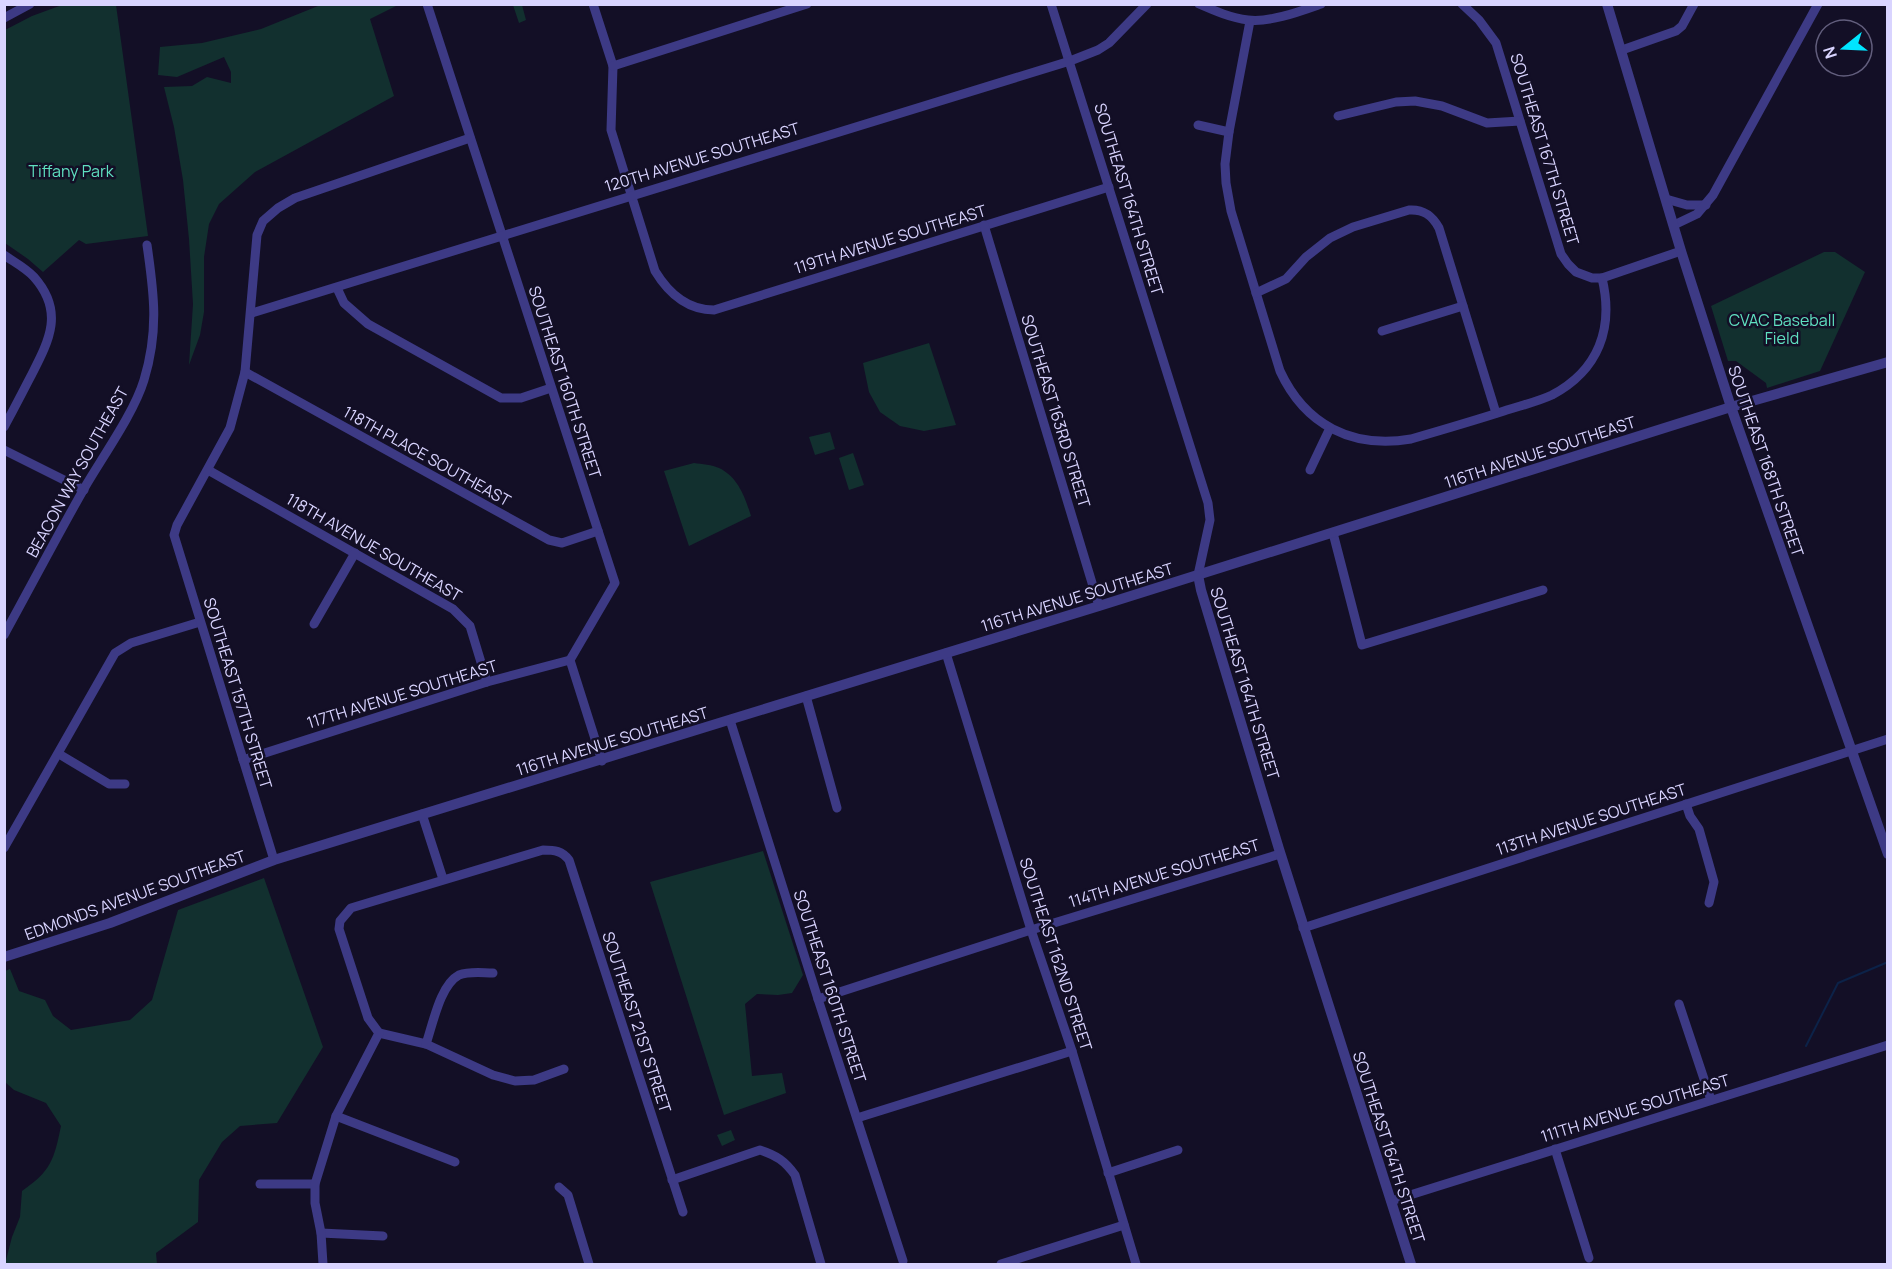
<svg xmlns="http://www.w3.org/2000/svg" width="1892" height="1269" font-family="Manrope,sans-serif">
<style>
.green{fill:#12302f}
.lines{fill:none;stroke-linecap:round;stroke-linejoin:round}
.stream{stroke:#0c2248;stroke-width:2}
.minor{stroke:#3d3a85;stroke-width:9}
.tertiary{stroke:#3d3a85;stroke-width:10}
.labels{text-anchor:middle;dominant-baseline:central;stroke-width:5;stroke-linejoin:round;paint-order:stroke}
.street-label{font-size:16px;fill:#d9d4ff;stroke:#130f26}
.park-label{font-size:16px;fill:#5fe0c0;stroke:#130f26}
</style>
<rect width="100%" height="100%" fill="#130f26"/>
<!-- green -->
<g class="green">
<polygon points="323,4 398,5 370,19 394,96 255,172 219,204 209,224 204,257 204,312 200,335 189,365 193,304 189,239 183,180 174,127 164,87 192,86 207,77 231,83 231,72 224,57 177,77 158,75 160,47 202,43 261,29"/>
<polygon points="62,5 116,5 148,236 86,244 79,240 43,272 28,259 5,243 5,30 32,16"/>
<polygon points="513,5 522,5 526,20 519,23"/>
<polygon points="1824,252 1835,252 1865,272 1820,371 1767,388 1766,383 1736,361 1728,361 1711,306"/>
<polygon points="929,343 956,425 924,431 900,426 880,412 869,392 863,363"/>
<polygon points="830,432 835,449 815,455 809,437"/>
<polygon points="853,453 864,485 849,490 839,458"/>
<path d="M694,463C702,464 712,465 719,468C738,477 745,497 751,516L689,546L664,471Z"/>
<polygon points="763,851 803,975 792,993 778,995 757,994 745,1004 752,1076 782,1073 786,1093 724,1115 650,882"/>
<path d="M264,878L323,1047L277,1123L240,1126L222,1142L199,1180L198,1222L156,1253L157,1264H5L12,1237L20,1217L22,1191C51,1171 54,1160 61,1126L46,1103L14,1090L5,1082V971L10,969L19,991L45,1000L53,1016L71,1030L130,1020L152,1000L178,910Z"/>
<polygon points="731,1130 735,1140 722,1146 717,1135"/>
</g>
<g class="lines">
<!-- stream -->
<polyline class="stream" points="1806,1046 1838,983 1888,962"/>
<!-- minor -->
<g class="minor">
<polyline points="427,4 615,583 570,660 602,761"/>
<path d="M593,4L613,66L611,130L655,271C669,294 687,310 714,310L1109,187"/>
<polyline points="1051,4 1208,503 1210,520 1198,575"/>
<path d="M1199,4C1215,11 1231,18 1248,20C1269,23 1301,11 1321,4"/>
<polyline points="1462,4 1479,20 1496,43 1561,254 1568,264 1576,272 1592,278 1602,278 1681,251"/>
<polyline points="4,18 30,4"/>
<path d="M1250,21L1229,132L1225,164L1226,183L1231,211L1280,371C1305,425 1352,449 1411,439C1442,430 1473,421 1504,411C1519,406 1537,402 1552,395C1599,370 1614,328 1602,278"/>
<polyline points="1622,50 1676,31 1682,26 1694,4"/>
<polyline points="613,66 807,4"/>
<polyline points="1338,116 1396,102 1415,101 1442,106 1487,123 1520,121"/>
<polyline points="1198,125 1229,132"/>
<polyline points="1666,199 1687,205 1706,205"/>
<polyline points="984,225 1099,606"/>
<polyline points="1674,225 1697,214 1713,195 1818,4"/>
<path d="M4,255C14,262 26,268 34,277C64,311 50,339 32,374C23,391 14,409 4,427"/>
<polyline points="337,288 344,303 368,324 501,398 521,398 551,388"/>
<path d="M1256,293L1286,279L1306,257L1330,238L1353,227L1409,210C1423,209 1432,215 1439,228L1496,413"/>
<polyline points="252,313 1070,61 1098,50 1109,43 1147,4"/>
<polyline points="1382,331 1463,306"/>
<polyline points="245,372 549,540 562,543 598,531"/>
<polyline points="4,450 84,490"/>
<polyline points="208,470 453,609 470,626 487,682"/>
<polyline points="1310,470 1330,428"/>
<polyline points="1333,533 1362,645 1543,590"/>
<polyline points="314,624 355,553"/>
<path d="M4,635C31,586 57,536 85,487C103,456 134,413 144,380C159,331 154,293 147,245"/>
<polyline points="946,653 1031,930 1072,1051 1136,1264"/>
<polyline points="806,696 837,808"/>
<polyline points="730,720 818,999 903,1261"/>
<polyline points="59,754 109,784 125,784"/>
<polyline points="243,760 487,682 570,660"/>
<polyline points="1686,804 1690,816 1699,829 1714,882 1709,903"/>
<polyline points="422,814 443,879"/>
<polyline points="4,848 115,653 131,643 200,622"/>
<polyline points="274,860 174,535 177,525 230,428 245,372 257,235 263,221 278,208 295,198 470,138"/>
<polyline points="1303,928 1888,739"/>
<polyline points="818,999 1031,930 1280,854"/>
<polyline points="1679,1004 1711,1100"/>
<polyline points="379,1033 426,1044 493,1075 515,1081 534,1080 564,1069"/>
<path d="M426,1044C433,1024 440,985 459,975C470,971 482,973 493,973"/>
<polyline points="336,1116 455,1162"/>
<polyline points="857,1118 1072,1051"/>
<polyline points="1555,1149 1589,1258"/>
<polyline points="1108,1173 1178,1150"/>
<path d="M672,1180L760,1150C776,1155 785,1161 795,1175L821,1264"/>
<polyline points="260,1184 315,1184"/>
<polyline points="559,1187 568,1195 589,1264"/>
<polyline points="1391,1201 1888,1045"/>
<polyline points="321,1233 383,1236"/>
<path d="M323,1264L321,1233L315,1203V1184L336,1116L379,1033L368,1018L339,929L340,921L351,908L543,850C555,850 562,851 569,860L683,1212"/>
<polyline points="1001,1264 1124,1225"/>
</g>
<!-- tertiary -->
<g class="tertiary">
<polyline points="1607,4 1681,251 1731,407 1888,854"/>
<polyline points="1198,575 1201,590 1279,849 1411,1264"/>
<polyline points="4,957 110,923 274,860 1099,606 1731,407 1888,362"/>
</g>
</g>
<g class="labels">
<!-- street labels -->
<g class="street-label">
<text transform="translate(1545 149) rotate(73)">SOUTHEAST 167TH STREET</text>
<text transform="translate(702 157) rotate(-17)">120TH AVENUE SOUTHEAST</text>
<text transform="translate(1129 199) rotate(73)">SOUTHEAST 164TH STREET</text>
<text transform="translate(890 239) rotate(-17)">119TH AVENUE SOUTHEAST</text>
<text transform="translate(565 382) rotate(72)">SOUTHEAST 160TH STREET</text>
<text transform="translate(1056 411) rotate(73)">SOUTHEAST 163RD STREET</text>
<text transform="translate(1540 452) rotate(-18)">116TH AVENUE SOUTHEAST</text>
<text transform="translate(427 456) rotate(29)">118TH PLACE SOUTHEAST</text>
<text transform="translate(1766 461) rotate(71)">SOUTHEAST 168TH STREET</text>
<text transform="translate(77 472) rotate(-61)">BEACON WAY SOUTHEAST</text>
<text transform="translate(374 547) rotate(30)">118TH AVENUE SOUTHEAST</text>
<text transform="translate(1077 597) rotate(-17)">116TH AVENUE SOUTHEAST</text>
<text transform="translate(1245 683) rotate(73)">SOUTHEAST 164TH STREET</text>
<text transform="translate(238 693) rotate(73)">SOUTHEAST 157TH STREET</text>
<text transform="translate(402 694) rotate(-17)">117TH AVENUE SOUTHEAST</text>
<text transform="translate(612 741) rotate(-17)">116TH AVENUE SOUTHEAST</text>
<text transform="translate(1591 819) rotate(-18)">113TH AVENUE SOUTHEAST</text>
<text transform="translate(1164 873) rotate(-17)">114TH AVENUE SOUTHEAST</text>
<text transform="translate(135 895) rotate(-20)">EDMONDS AVENUE SOUTHEAST</text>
<text transform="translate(1056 954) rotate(72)">SOUTHEAST 162ND STREET</text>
<text transform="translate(830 986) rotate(72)">SOUTHEAST 160TH STREET</text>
<text transform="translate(637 1022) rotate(72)">SOUTHEAST 21ST STREET</text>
<text transform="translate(1635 1108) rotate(-17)">111TH AVENUE SOUTHEAST</text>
<text transform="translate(1389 1147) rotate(72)">SOUTHEAST 164TH STREET</text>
</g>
<!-- park labels -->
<g class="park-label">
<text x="71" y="171">Tiffany Park</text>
<text x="1782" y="320">CVAC Baseball<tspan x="1782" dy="18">Field</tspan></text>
</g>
</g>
<!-- border -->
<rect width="1892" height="1269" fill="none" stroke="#d9d4ff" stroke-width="12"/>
<!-- north arrow -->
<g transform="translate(1844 48) rotate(252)"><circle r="28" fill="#130f26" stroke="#625e7d" stroke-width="1.5"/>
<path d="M0-4.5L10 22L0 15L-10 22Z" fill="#00e5ff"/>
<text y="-9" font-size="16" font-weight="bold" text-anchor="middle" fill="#d9d4ff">N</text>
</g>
</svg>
